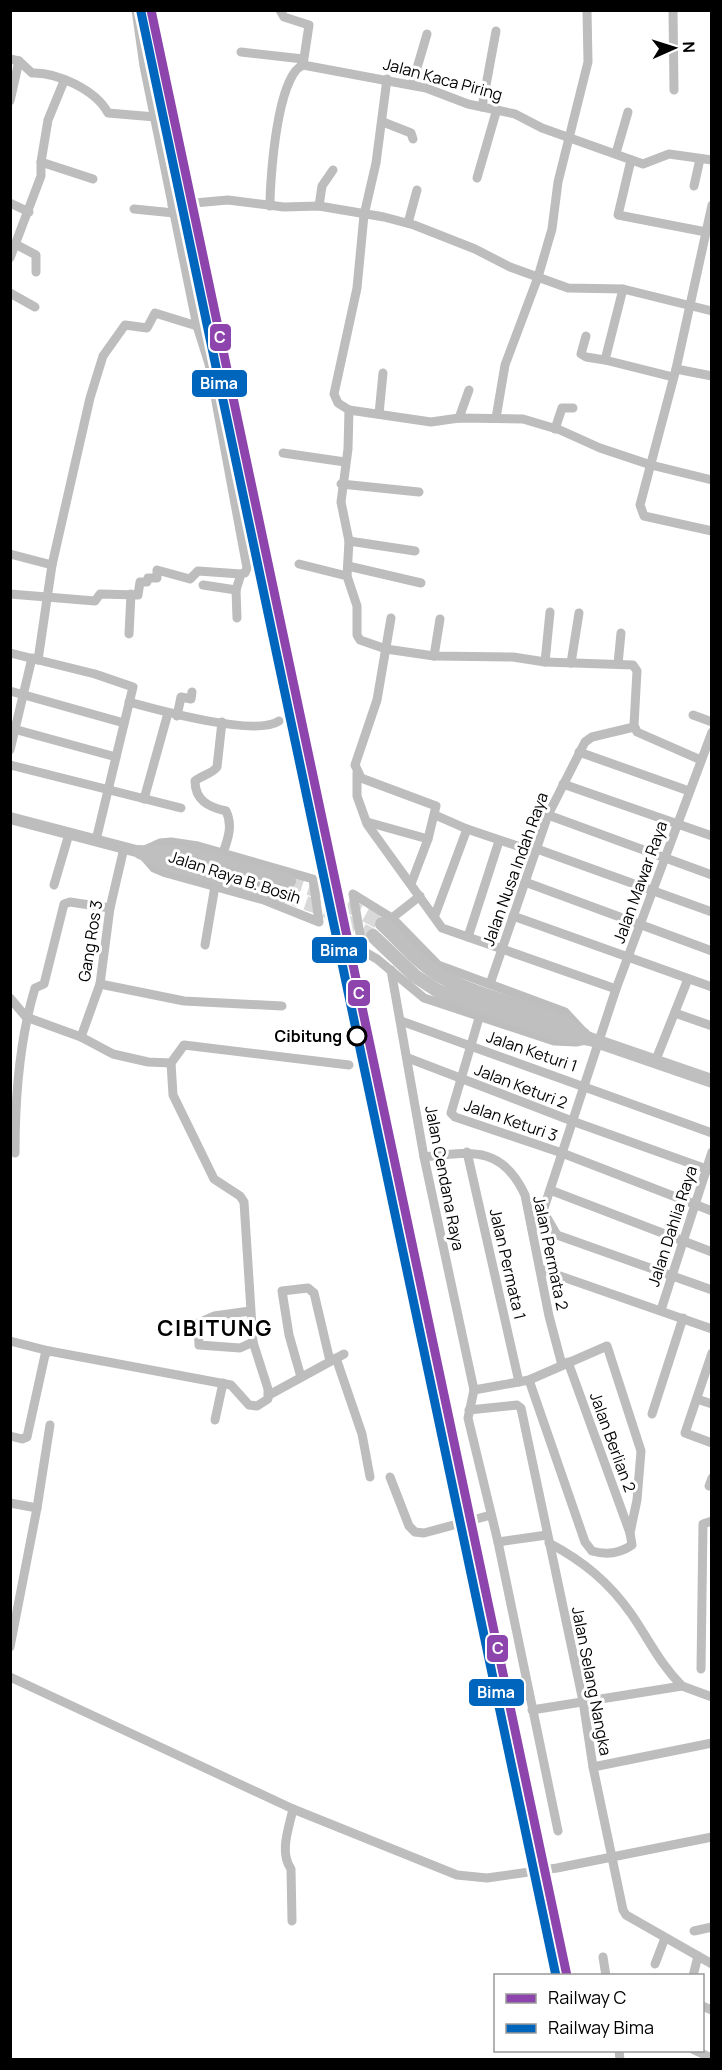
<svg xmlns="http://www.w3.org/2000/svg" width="722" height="2070" font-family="Manrope,sans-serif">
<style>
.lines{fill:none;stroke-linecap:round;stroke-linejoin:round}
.secondary-tunnel{stroke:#d9d9d9;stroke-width:14;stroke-dasharray:14 7;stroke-linecap:butt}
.minor{stroke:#bdbdbd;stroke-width:9}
.tertiary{stroke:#bdbdbd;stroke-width:12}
.secondary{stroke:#bfbfbf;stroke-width:14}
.rail-1-casing{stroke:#fff;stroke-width:14}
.rail-2-casing{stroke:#fff;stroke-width:14}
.rail-1{stroke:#8e44ad;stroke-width:9}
.rail-2{stroke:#0065bd;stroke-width:9}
.stop-dot{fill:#fff;stroke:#000;stroke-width:3}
.labels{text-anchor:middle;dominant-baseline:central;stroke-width:6;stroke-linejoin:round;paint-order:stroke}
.street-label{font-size:16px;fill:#000;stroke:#fff}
.stop-label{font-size:16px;font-weight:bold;fill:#000;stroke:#fff;text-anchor:end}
.district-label{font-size:22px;font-weight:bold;letter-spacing:1.5px;fill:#000;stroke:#fff}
.line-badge{stroke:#fff;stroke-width:2}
.badge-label{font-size:16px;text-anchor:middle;font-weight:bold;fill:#fff}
</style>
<rect width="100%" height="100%" fill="#fff"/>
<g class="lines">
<!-- secondary-tunnel -->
<g class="secondary-tunnel">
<polyline points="289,881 329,895 382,924"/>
<polyline points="286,896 323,909 373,936"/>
</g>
<!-- minor -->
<g class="minor">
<polyline points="136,10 144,66 197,326 209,364 247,568 245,573 241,574 236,590"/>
<polyline points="280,10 284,17 309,25 303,65"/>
<polyline points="673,10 674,90"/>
<polyline points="241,52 303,59"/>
<path d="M10,59L19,61L32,73C57,72 96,90 108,113L155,117"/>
<polyline points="303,65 426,88 468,104 515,114 542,128 643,164 669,154 712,160"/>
<polyline points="387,79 376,163 364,215 357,288 334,394 338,403 349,410 431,422 459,418 523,419 560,430 600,448 651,465 712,480"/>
<polyline points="412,85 427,34"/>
<polyline points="10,101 19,61"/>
<polyline points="482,107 496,31"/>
<polyline points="383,122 411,133 413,139"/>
<polyline points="616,153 628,112"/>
<polyline points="631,160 618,215 706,232"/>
<polyline points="41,162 93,179"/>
<polyline points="477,178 497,109"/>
<polyline points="694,186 700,159"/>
<polyline points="10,203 29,212"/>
<polyline points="172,205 228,200 284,207 319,206 384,217 414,225 475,249 510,267 568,288 623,289 712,311"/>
<polyline points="712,205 676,369 640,505 644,516 712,531"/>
<path d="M270,206C270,179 277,75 303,65"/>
<polyline points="319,206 322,186 333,170"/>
<polyline points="134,209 174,213"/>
<polyline points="408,223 417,190"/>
<polyline points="15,244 36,255 36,272"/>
<polyline points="10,258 41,176 41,162 48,120 64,81"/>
<polyline points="623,289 605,360 673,377"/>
<polyline points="10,293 35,307"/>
<polyline points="586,336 581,354 586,357 605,360"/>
<polyline points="676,369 712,376"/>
<polyline points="349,410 348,449 341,502 349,541 347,576 357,606 357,635 360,640 386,649 434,656 513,657 545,662 633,665 637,671 634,725 637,732 701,760"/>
<polyline points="379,414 383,373"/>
<polyline points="459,418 469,390"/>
<polyline points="496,418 505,365 538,277 552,229 558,182 588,62 587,10"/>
<polyline points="555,429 562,408 573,408"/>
<polyline points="283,453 345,462"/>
<polyline points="341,484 419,492"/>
<polyline points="349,541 415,551"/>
<polyline points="10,554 52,565"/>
<polyline points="299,564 347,576"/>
<polyline points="348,566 421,583"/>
<polyline points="203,585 236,590 237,618"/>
<polyline points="10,594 95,601 100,594 138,595 140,582 147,582 148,578 157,578 157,570 190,579 198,571 241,574"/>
<polyline points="391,618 377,700 355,765 361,778 436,806 428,839 411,884"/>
<polyline points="129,634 131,594"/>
<polyline points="10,653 95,674 133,687 96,840"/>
<polyline points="434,656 440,619"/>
<polyline points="38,660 52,565 90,398 103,356 125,325 147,328 155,313 197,326"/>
<polyline points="545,662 550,612"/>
<polyline points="571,663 579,613"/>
<polyline points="618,664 621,633"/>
<polyline points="10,691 124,723"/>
<path d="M129,702C158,710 255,737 279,721"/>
<polyline points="693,715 712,722"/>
<polyline points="177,716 181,697 191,699 192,692"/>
<path d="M222,722L217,767C212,774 202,775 195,781C195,800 208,807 226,811C233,825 228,839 223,853"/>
<polyline points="10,728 116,757"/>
<polyline points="10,750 32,658"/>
<polyline points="579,752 689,791"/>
<polyline points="10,765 181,808"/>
<polyline points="357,773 357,796 367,824 442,928 616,989"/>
<polyline points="563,784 712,836"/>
<polyline points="144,799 168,713"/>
<polyline points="435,815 467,829 535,852"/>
<polyline points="548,815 712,875"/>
<polyline points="367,822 428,839"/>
<polygon points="171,842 198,846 313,879 319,922 264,900 166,873 154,868 140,852 160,843"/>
<polyline points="537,849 712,912"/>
<polyline points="525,882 712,951"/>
<polyline points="54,885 69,834"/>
<polygon points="353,894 392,918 438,965 565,1012 590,1039 576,1042 554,1041 424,998 377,959 363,951"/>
<polyline points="435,915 467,829"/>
<polyline points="513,916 712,987"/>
<polyline points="392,918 420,896"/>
<polyline points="468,937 499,841"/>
<polyline points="205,945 215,886"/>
<polyline points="391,970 424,1157 474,1390 468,1418 498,1542 558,1831"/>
<polyline points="100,984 184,1001 282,1006"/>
<polyline points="490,984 548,815 585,742 592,737 634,727"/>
<polyline points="10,998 26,1017 81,1037 113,1054 148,1062 171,1063 184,1045 349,1065"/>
<polyline points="675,1013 712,1026"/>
<polyline points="479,1018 451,1113 455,1117 562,1153 712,1211"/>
<polyline points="401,1021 712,1133"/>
<polyline points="81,1037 100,984 110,908 124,848"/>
<polyline points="408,1058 572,1121 712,1171"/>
<polyline points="655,1062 688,979"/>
<polyline points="467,1152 519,1382"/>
<path d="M15,1153C15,1098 19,1041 35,988L44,984L64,904L70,902L110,908"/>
<path d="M424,1157C471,1152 502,1145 525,1195L549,1316L562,1365"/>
<polyline points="550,1190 712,1252"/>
<polyline points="543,1211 557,1235 712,1290"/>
<polyline points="532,1229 543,1211 616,989 712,732"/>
<polyline points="540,1269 712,1329"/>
<polyline points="661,1310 712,1152"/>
<polyline points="250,1311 214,1316 198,1323 199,1345 240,1348 253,1342"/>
<polyline points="10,1341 49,1351"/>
<polyline points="712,1353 685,1433 712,1443"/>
<polyline points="336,1358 362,1434 370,1477"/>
<polyline points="301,1377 289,1335 282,1291 308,1288 314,1293 330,1361"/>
<path d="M529,1380L585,1542L592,1551C606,1555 619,1554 632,1545L630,1533L568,1362"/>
<polyline points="474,1390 529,1380 607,1346 641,1451 637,1500 630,1533"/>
<polyline points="269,1395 344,1354"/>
<polyline points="697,1399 712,1404"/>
<polyline points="469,1410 517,1405 521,1408 583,1701 593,1767 623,1910 626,1915 712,1964"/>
<polyline points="652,1414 683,1318"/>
<polyline points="215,1420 223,1383"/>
<polyline points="10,1436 22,1439 27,1437 45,1355 49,1351 231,1385 249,1405 257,1406 268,1399 268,1389 253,1342 244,1202 240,1196 214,1179 173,1095 171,1063"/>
<polyline points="390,1477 409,1526 415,1532 424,1533 491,1515"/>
<polyline points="709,1486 712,1478"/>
<polyline points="10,1503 37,1508 10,1647"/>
<polyline points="37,1508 50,1425"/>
<polyline points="498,1542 547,1535"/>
<path d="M549,1543C583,1561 609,1582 632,1615C649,1640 660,1664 682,1686"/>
<polyline points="701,1669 703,1524 712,1521"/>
<polyline points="10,1677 293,1809 457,1875 487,1878 557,1868 712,1837"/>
<polyline points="532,1710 682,1686 712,1697"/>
<polyline points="593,1767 712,1743"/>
<path d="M292,1921L291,1869C279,1852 289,1828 293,1809"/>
<polyline points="694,1931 712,1927"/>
<polyline points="603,1957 606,1976"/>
<polyline points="655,1964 665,1938"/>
<polyline points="693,1976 698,1956"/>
<polyline points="702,2006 712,2010"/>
<polyline points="619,2050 620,2060"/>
<polyline points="694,2050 712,2058"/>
</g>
<!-- tertiary -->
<polyline class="tertiary" points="10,818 140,852"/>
<!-- secondary -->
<g class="secondary">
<polyline points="140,852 168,864 286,896"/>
<path d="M145,852C194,850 242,868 289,881"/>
<path d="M382,924C401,942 420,965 444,978C489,1002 542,1007 584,1035"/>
<polyline points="373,936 415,976 438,991 554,1033 590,1039 712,1081"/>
</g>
<!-- rail-1 casing -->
<g class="rail-1-casing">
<polyline id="rail-1" points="151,10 567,1976"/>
</g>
<!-- rail-2 casing -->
<g class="rail-2-casing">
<polyline id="rail-2" points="141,12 556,1976"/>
</g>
<!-- rail-1 -->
<use href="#rail-1" class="rail-1"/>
<!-- rail-2 -->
<use href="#rail-2" class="rail-2"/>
</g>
<!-- markers -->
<circle class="stop-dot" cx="357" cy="1036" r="9"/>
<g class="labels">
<!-- street labels -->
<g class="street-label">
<text transform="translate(443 79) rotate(15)">Jalan Kaca Piring</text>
<text transform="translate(515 869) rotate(-70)">Jalan Nusa Indah Raya</text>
<text transform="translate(235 877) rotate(18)">Jalan Raya B. Bosih</text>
<text transform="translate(640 882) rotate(-70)">Jalan Mawar Raya</text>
<text transform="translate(90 941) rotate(-81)">Gang Ros 3</text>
<text transform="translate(532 1051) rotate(19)">Jalan Keturi 1</text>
<text transform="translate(521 1086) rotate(21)">Jalan Keturi 2</text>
<text transform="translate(511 1120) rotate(19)">Jalan Keturi 3</text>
<text transform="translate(445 1178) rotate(79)">Jalan Cendana Raya</text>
<text transform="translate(672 1226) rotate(-72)">Jalan Dahlia Raya</text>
<text transform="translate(551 1253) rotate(78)">Jalan Permata 2</text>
<text transform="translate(508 1264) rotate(77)">Jalan Permata 1</text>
<text transform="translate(613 1442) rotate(70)">Jalan Berlian 2</text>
<text transform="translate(592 1681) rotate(79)">Jalan Selang Nangka</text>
</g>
<!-- stop labels -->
<g class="stop-label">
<text x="342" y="1036">Cibitung</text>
</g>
<!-- district labels -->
<g class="district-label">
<text x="215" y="1328">CIBITUNG</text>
</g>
</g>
<g class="line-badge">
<rect x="209" y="323" width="23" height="29" rx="6" fill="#8e44ad"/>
<rect x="191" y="369" width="57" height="29" rx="6" fill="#0065bd"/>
<rect x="311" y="936" width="57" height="28" rx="6" fill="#0065bd"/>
<rect x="347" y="979" width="24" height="28" rx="6" fill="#8e44ad"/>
<rect x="486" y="1634" width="23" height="29" rx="6" fill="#8e44ad"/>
<rect x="468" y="1678" width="57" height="29" rx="6" fill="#0065bd"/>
</g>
<g class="badge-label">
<text x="220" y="343">C</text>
<text x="219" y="389">Bima</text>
<text x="339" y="956">Bima</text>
<text x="359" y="999">C</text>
<text x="498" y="1654">C</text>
<text x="496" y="1698">Bima</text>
</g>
<!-- border -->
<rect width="722" height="2070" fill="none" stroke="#000000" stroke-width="24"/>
<!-- legend -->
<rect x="494" y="1974" width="210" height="78" fill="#ffffff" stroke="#999999" stroke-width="1.5"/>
<rect x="506" y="1994" width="30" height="9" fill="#8e44ad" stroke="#999999" stroke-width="1.5"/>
<text x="548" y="2004" font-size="18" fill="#000000">Railway C</text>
<rect x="506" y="2024" width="30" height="9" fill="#0065bd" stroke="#999999" stroke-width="1.5"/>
<text x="548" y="2034" font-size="18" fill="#000000">Railway Bima</text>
<!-- north arrow -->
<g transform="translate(674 48) rotate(87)" stroke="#ffffff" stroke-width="4.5" paint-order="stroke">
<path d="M0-4.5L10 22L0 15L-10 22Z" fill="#000000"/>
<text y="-9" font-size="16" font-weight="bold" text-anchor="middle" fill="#000000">N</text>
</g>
</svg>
